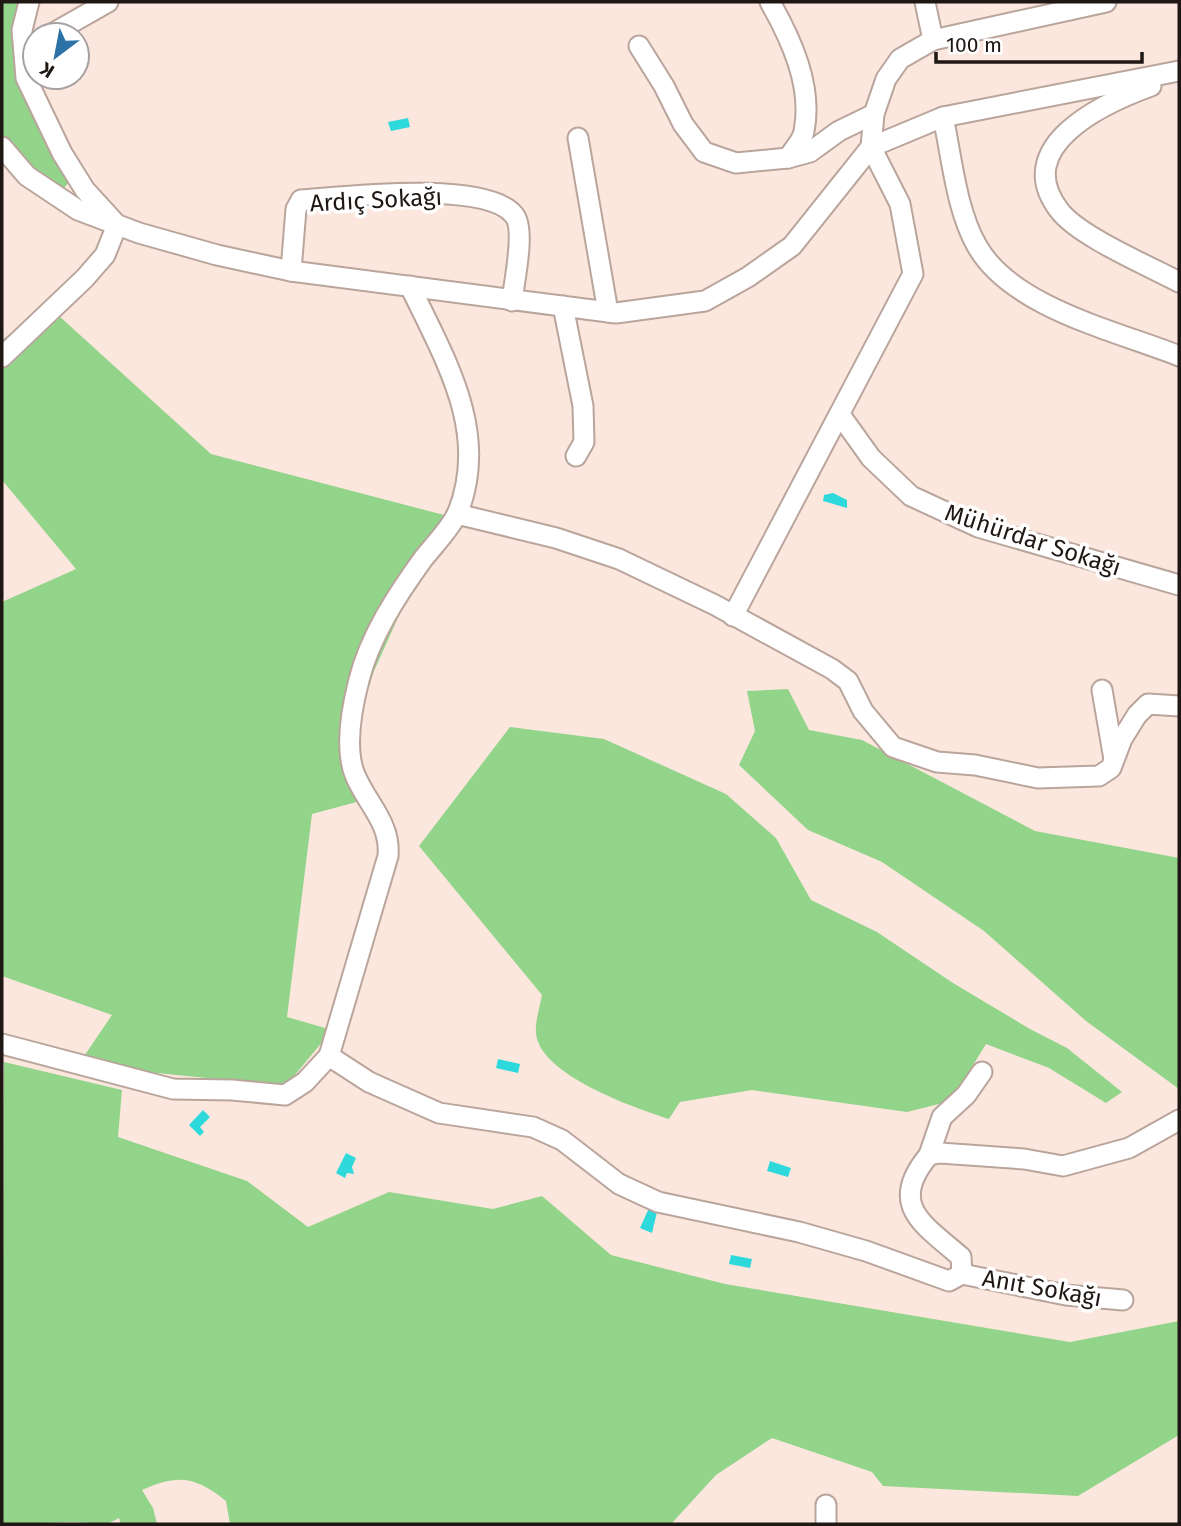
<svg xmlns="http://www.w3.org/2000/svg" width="1181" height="1526" font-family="'Fira Sans',sans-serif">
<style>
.green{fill:#92d489}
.water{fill:#2ed9dc}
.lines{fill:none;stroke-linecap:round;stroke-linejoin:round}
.minor-casing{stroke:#b9a59c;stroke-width:23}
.minor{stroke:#fff;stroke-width:19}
.labels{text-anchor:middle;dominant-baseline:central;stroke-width:7;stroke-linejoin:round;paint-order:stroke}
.street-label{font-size:24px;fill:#1e1714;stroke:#fff}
</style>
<rect width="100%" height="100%" fill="#fce7de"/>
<!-- green -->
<g class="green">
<polygon points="2,2 29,2 14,56 71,180 63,189 2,166"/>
<polygon points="47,305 211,454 444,515 374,671 348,753 364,800 312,814 287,1017 332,1030 286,1086 78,1065 112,1015 2,976 2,602 76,569 2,480 2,340"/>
<polygon points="788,689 809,730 862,740 1035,831 1179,858 1179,1089 1086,1021 984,931 882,862 808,830 739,765 755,731 747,691"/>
<path d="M510,727L604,739L726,794L776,838L811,900L877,932L953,983L1030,1029L1067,1048L1122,1092L1106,1103L1049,1068L986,1044L951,1101L907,1112L752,1090L680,1102L669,1119C635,1108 539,1075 536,1033C535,1021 540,1006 542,995L419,846Z"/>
<path d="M4,1062L122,1090L118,1137L247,1181L308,1227L389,1192L493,1209L542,1196L611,1255L725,1284L1070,1342L1179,1321V1435L1078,1496L883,1486L872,1472L772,1438L716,1475L671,1524H230L226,1501C195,1476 178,1474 142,1490L153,1508L157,1524H121L119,1518L107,1524L76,1522L2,1524Z"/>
</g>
<!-- water -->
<g class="water">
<polygon points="408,118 410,127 391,131 388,122"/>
<polygon points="833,493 847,500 847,508 823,501 824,495"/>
<polygon points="498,1059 520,1064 518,1073 496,1068"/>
<polygon points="203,1110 210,1117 200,1127 204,1132 200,1136 189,1125"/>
<polygon points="346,1153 356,1158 352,1167 354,1174 347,1173 345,1178 336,1173"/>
<polygon points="770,1161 791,1168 788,1177 767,1171"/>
<polygon points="649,1208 657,1212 652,1233 640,1228"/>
<polygon points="731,1255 752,1259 750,1268 729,1264"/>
</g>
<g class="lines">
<!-- minor casing -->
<g class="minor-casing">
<g id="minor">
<path d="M770,2C791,39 813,86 804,131C803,140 793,150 788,158"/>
<polyline points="925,2 933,40"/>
<polyline points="50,35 108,2"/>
<polyline points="639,46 664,86 683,124 704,152 736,163 788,158 810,152 839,131 874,114"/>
<path d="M1151,86C1104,103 1010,146 1059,210C1078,236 1149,266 1179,282"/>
<path d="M943,117C952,158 956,209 977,246C1012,308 1117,331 1179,356"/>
<polyline points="578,138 608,312"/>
<polyline points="2,147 27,176 78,210 139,233 217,255 291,271 616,313 705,301 748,277 792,246 871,147 943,117 1179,71"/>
<path d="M291,271L296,209L301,200C344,197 486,180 514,215C526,229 514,282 512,301"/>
<polyline points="563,306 583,406 584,442 576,456"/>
<polyline points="2,357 85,278 105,255 117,225 85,190 62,153 26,78 22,30 29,2"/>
<polyline points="841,416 871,458 911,496 978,527 1179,585"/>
<polyline points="457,514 556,538 619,559 715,605 832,669 848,681 863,711 893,747 937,762 975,765 1038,778 1099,776 1111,768 1122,739 1137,715 1148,704 1179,706"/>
<polyline points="733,616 913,274 900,204 871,147 874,114 886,79 900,59 933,40 1106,2"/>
<polyline points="1102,690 1114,759"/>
<path d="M2,1044L173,1089L232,1090L285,1095L305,1082L329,1056L388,856C391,823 367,804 355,775C344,748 352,707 359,680C370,636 397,595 423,559C434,545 451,528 458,512C490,431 444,358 410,286"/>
<path d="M329,1056L369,1082L439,1113L533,1127L562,1140L619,1184L658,1202L799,1232L866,1251L949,1281L962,1274L961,1257C923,1224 887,1205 929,1155L940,1153L1024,1159L1063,1166L1129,1148L1179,1120"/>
<polyline points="929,1155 942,1117 966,1095 982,1072"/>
<polyline points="962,1274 1066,1295 1123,1300"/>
<polyline points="826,1524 826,1505"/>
</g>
</g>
<!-- minor -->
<use href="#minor" class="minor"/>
</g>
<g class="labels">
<!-- street labels -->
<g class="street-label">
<text transform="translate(376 200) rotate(-3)">Ardıç Sokağı</text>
<text transform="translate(1033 540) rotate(18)">Mühürdar Sokağı</text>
<text transform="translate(1042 1288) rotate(10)">Anıt Sokağı</text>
</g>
</g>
<!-- border -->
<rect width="1181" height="1526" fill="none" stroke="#1e1714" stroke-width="7"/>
<!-- north arrow -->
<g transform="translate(56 56) rotate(212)"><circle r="33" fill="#ffffff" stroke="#a5a2a1" stroke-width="2"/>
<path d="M0-5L12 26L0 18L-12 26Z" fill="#2d72a7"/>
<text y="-10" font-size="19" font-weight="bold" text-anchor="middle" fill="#1e1714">K</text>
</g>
<!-- scale -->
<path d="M936 52v10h206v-10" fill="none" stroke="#1e1714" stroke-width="3.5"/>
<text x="946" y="52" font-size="21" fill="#1e1714" stroke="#ffffff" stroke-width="5" paint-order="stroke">100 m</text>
</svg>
